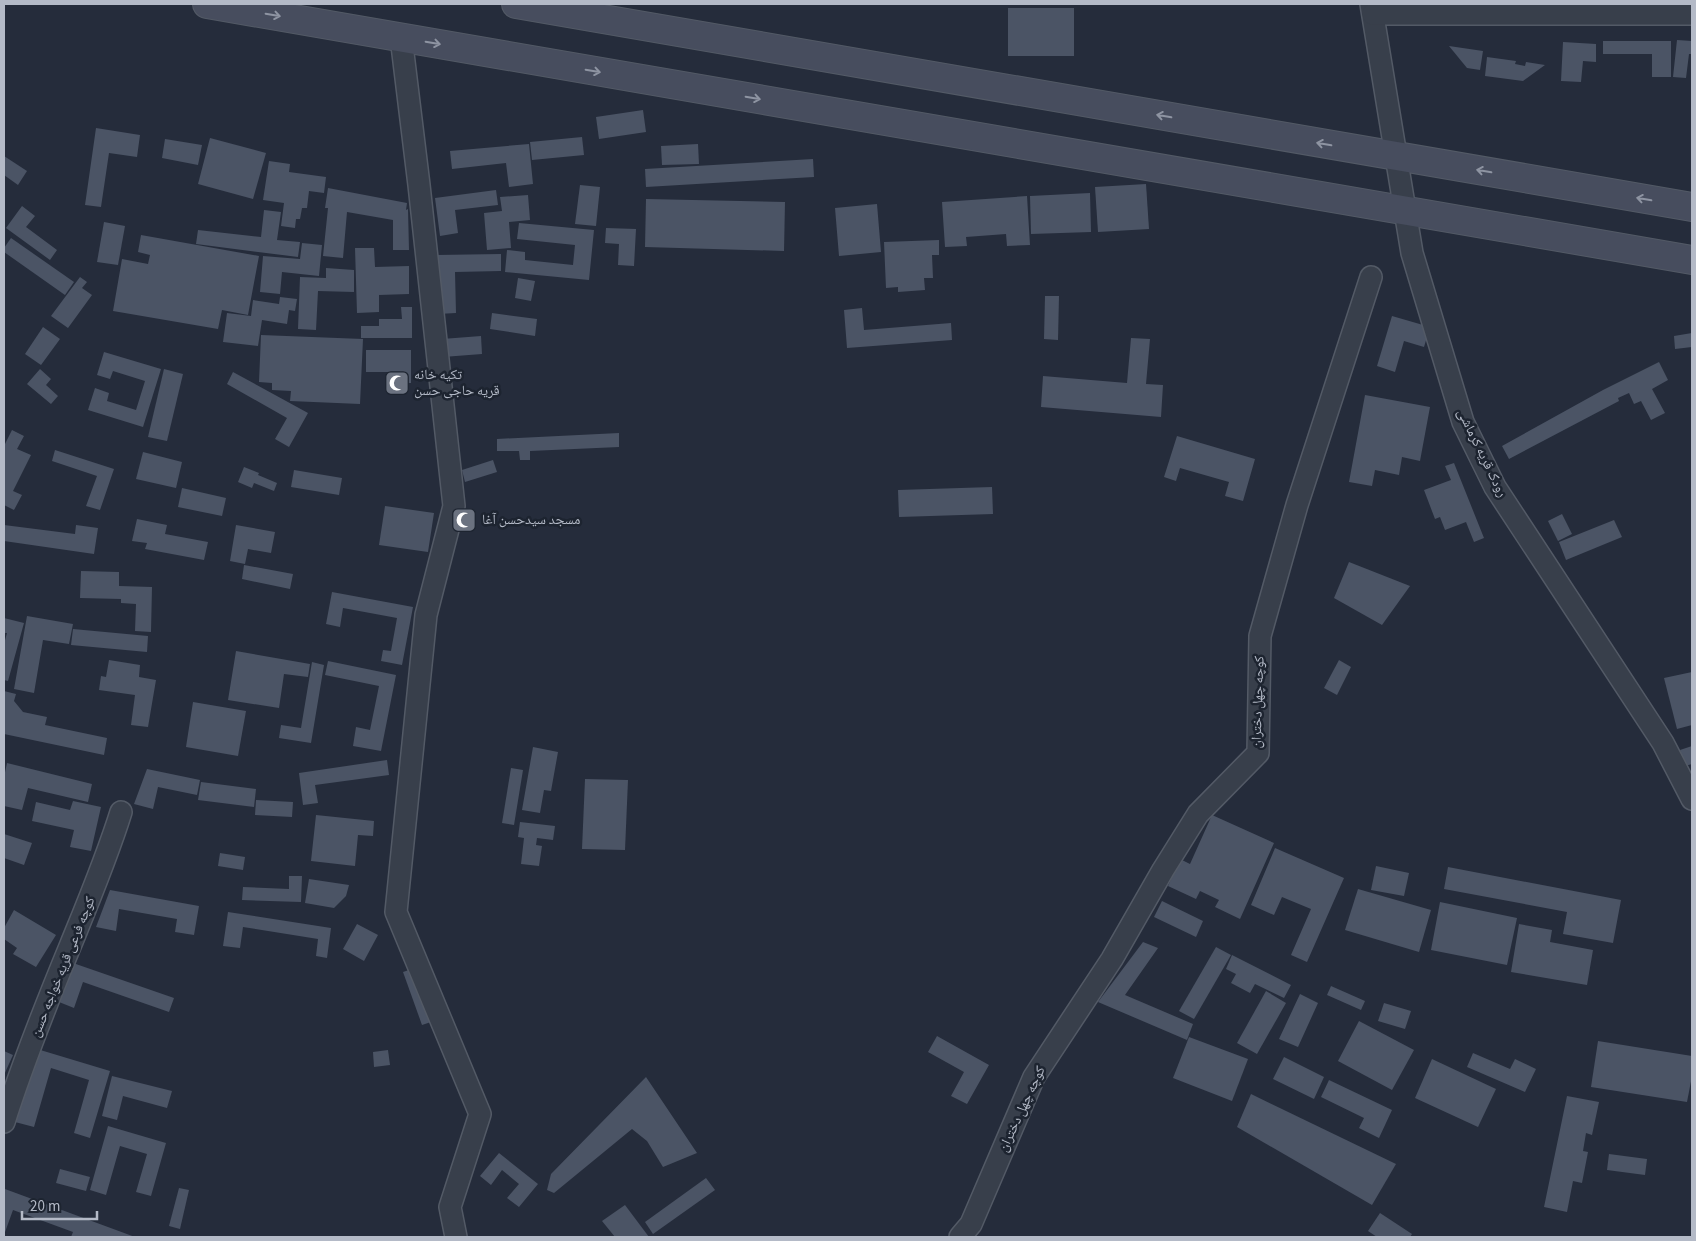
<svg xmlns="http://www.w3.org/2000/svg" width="1696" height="1241" font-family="'Source Sans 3','Noto Naskh Arabic',sans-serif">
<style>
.building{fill:#4b5465}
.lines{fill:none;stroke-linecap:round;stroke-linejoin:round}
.street-casing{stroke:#535a66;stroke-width:24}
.secondary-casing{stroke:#535a66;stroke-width:30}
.street{stroke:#383f4b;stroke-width:21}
.secondary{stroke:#474d5e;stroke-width:28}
.oneway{stroke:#8e94a2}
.labels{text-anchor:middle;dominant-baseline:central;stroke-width:5;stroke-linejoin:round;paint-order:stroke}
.poi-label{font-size:14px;fill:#b4bac7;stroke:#1d2430;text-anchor:start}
.street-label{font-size:14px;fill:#b4bac7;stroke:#1d2430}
</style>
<rect width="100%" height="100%" fill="#252c3b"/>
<!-- building -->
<g class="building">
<rect x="1008" y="8" width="66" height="48"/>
<polygon points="1677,40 1692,41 1692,54 1689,54 1686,78 1673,77"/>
<polygon points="1603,41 1671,41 1671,77 1652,77 1652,54 1603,54"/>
<polygon points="1563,42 1596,44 1596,62 1583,61 1581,82 1561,81"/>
<polygon points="1449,46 1483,51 1480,70 1467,68"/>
<polygon points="1487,57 1516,61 1515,64 1525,66 1526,62 1545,65 1523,81 1485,76"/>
<polygon points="643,110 646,132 599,139 596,117"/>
<polygon points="96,128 140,135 137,157 109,153 101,207 85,205"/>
<polygon points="582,137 584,155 532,160 530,142"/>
<polygon points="210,138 266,153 253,199 198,184"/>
<polygon points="165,139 202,145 198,165 162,158"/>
<polygon points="529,144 533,184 509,187 506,163 452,169 450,151"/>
<polygon points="698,144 699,164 662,165 661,146"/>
<polygon points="4,156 27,171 18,185 4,175"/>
<polygon points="813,159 814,177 646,187 645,169"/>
<polygon points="269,161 290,164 289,172 326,177 324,193 309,191 307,208 302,208 300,219 296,219 295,228 281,226 284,203 263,200"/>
<polygon points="1146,184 1149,229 1098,232 1095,187"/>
<polygon points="580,185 600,187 596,226 575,224"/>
<polygon points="328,188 407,203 406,210 408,209 409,250 393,250 393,220 347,212 343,258 323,256 328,208 325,208"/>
<polygon points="496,190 498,205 455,210 458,233 440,236 435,198"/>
<polygon points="1090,193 1091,232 1031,234 1030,196"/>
<polygon points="528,195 530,220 509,222 511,248 487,250 484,213 502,211 500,197"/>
<polygon points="1027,196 1030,245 1007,246 1006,234 966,237 967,246 945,247 942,202"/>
<polygon points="646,199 785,202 784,251 645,247"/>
<polygon points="877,204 881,252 839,256 835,208"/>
<polygon points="22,206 35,216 26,227 57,250 50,260 6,228"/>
<polygon points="264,210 281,212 277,240 300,242 298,257 196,244 198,230 261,237"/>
<polygon points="104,222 125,226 118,265 97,262"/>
<polygon points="519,223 594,230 589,280 505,272 507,250 525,252 525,260 573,265 575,245 517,239"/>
<polygon points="606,228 636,229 634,266 618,265 619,244 605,243"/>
<polygon points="141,235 259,256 248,315 222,310 218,329 113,311 122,259 148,264 150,255 138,252"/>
<polygon points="11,238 74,282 65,295 4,252 4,248"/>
<polygon points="939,240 939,255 932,255 933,278 924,278 925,290 898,292 898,287 886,288 884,242"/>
<polygon points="302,243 322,245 319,276 282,272 280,294 260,292 263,256 300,259"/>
<polygon points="355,248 374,248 375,267 409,266 409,294 379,295 379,312 357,313"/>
<polygon points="501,254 501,271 455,272 456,313 438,314 436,255"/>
<polygon points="326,268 354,270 354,292 318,291 316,330 298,329 300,277 326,278"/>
<polygon points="80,277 87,282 82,288 92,295 68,328 51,316"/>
<polygon points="518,278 535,281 531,301 515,298"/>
<polygon points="1045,296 1059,296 1058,340 1044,339"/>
<polygon points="280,297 297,299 295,311 289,310 287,324 262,320 258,346 223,342 227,313 251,316 253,300 279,304"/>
<polygon points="401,307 412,307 412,338 361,338 361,326 379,326 379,319 402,319"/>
<polygon points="862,308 864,330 951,323 952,340 847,348 844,310"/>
<polygon points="492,313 537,319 535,336 490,329"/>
<polygon points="1392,316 1430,327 1424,347 1404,341 1395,372 1377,366"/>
<polygon points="43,327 60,339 41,365 25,354"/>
<polygon points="1692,333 1692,347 1675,349 1674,336"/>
<polygon points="261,335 363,339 360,404 290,401 291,391 272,390 272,383 259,382"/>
<polygon points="481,336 482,354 443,357 442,339"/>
<polygon points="1131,338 1150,339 1146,384 1163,385 1161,417 1041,407 1043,376 1127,383"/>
<polygon points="366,350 411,350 411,383 394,383 394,372 366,372"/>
<polygon points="104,352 161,369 143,427 88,410 95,388 109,393 107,401 136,410 145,381 113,371 110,379 97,375"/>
<polygon points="1659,362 1668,380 1652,389 1665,413 1651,420 1641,401 1634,404 1629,393 1618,398 1619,401 1509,459 1502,446 1603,390"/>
<polygon points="40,369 51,379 46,385 58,396 51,404 27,384"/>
<polygon points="164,369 183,374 167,441 148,437"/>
<polygon points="233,372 308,413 289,447 275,439 287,418 227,384"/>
<polygon points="1365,395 1430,407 1420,461 1402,457 1399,475 1375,470 1372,486 1349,482"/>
<polygon points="12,430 24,436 17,449 31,455 13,491 22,495 14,510 4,505 4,446"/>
<polygon points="619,433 619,447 530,451 530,460 520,460 519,451 497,451 497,439"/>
<polygon points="1177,436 1255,459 1243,501 1225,496 1229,482 1180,468 1176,481 1164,477"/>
<polygon points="55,450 114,469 100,510 86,506 97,476 52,461"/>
<polygon points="143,452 182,462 176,488 136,479"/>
<polygon points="493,460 497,472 465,482 462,470"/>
<polygon points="1454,463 1484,538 1474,542 1466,522 1445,530 1440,517 1435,519 1424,490 1451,480 1445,466"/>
<polygon points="244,467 259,473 258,475 277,483 274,491 254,483 252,488 238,482"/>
<polygon points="294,470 342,478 339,495 291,487"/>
<polygon points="992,487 993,514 899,517 898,490"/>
<polygon points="182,488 226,498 222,516 178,507"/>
<polygon points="385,506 434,513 428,552 379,545"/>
<polygon points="1562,514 1572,534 1558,541 1548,521"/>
<polygon points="137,519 167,525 165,534 208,542 204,560 145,549 147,543 132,541"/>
<polygon points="1614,520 1622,537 1566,560 1559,542"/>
<polygon points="4,525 75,534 76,525 98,528 94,554 4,541"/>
<polygon points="236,525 275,532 271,553 248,549 245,564 230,561"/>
<polygon points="1349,562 1410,586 1382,625 1334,598"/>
<polygon points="244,565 293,574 290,589 242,579"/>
<polygon points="81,571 119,572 119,586 152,587 151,632 135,631 136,604 121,603 121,599 80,598"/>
<polygon points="332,592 413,607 402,665 381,661 383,650 391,651 397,618 343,608 340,627 326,624"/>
<polygon points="27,616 73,624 69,644 43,640 34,693 14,689"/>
<polygon points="4,618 24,623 8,681 4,680 4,644 7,633 4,633"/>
<polygon points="73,629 148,636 147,652 71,645"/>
<polygon points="236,651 310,664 308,677 284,674 279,708 228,700"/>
<polygon points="109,660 140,665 139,677 156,680 148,727 131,725 135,695 99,690 101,676 106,677"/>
<polygon points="1339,660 1351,667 1337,695 1324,688"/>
<polygon points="328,661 396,675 381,751 353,746 356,727 370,730 379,686 325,675"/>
<polygon points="312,662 324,665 311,743 279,738 281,725 301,728"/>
<polygon points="1692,672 1692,725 1677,729 1664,678"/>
<polygon points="4,691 16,694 14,701 23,712 47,717 45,725 107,738 104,755 4,734"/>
<polygon points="193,702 246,711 238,756 186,747"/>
<polygon points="1692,746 1692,764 1685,766 1680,750"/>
<polygon points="533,747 558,752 551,791 544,790 540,813 522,810"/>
<polygon points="387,760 389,775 315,785 318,803 303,805 299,773"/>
<polygon points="7,763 92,784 88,802 28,788 22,810 4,806 4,777"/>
<polygon points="511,768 523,770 514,825 502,823"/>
<polygon points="147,769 200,780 197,795 158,787 153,809 134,804"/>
<polygon points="585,779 628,780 625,850 582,849"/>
<polygon points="201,782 256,789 254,807 198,800"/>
<polygon points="256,800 293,802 292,817 255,815"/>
<polygon points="73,801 101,807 91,851 70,847 74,830 32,821 36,802 70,810"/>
<polygon points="316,815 374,821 373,836 358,835 355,866 311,861"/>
<polygon points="1212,815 1274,843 1240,919 1215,907 1219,900 1200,891 1196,899 1168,886 1180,859 1190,864"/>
<polygon points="520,822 555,826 553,840 537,838 536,845 542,846 539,866 521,864 524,838 518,837"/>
<polygon points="4,834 32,843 24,865 4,858"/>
<polygon points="1275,848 1344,878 1307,962 1291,955 1311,909 1282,897 1274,915 1251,905"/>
<polygon points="220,853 245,857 243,870 218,866"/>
<polygon points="1376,866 1409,873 1404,896 1371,890"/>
<polygon points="1448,867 1621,900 1613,943 1563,934 1567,912 1444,889"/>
<polygon points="289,876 302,876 301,902 242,900 243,887 289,889"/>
<polygon points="309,879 349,885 346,896 334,908 305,903"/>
<polygon points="1358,889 1431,910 1419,952 1345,930"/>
<polygon points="110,890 199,906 194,935 175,932 177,919 119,909 116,931 96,927"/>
<polygon points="1162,901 1203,921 1196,937 1154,917"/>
<polygon points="1440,902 1517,918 1507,965 1431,950"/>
<polygon points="14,910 56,935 36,967 13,954 17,948 4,939 4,928"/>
<polygon points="228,912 331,928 327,958 316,956 318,939 243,927 240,948 223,946"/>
<polygon points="357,924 378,935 364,961 343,949"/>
<polygon points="1519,924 1552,930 1550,942 1593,950 1587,985 1511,972"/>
<polygon points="1143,942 1158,948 1125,995 1193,1024 1187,1040 1098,1002"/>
<polygon points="1216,947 1231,955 1194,1019 1179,1011"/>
<polygon points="1232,955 1291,985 1284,998 1255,984 1250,993 1231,983 1236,974 1226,969"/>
<polygon points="73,963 174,998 169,1012 83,982 74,1008 59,1002"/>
<polygon points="415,968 434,1021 422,1025 403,972"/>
<polygon points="1331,986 1365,1001 1361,1010 1327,995"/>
<polygon points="1266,991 1286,1003 1257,1054 1237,1043"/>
<polygon points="1300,994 1318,1003 1298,1047 1279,1039"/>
<polygon points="1384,1003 1411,1011 1405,1029 1378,1021"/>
<polygon points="1359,1021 1414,1050 1392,1090 1338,1061"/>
<polygon points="937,1036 989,1065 967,1104 951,1096 964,1072 928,1052"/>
<polygon points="1189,1037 1248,1059 1232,1101 1173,1078"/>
<polygon points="1598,1041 1692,1056 1692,1076 1687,1102 1591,1087"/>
<polygon points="37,1049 110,1071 90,1138 74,1133 89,1080 51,1068 34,1127 15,1122"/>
<polygon points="388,1050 390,1065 374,1067 373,1052"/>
<polygon points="4,1051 13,1055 4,1075"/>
<polygon points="1473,1053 1510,1069 1515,1059 1536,1069 1525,1092 1467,1067"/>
<polygon points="1284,1057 1324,1077 1314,1099 1273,1079"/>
<polygon points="1432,1059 1496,1089 1478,1127 1415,1098"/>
<polygon points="112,1076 172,1091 167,1108 123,1096 117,1120 102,1116"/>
<polygon points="646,1077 697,1153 663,1167 647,1141 632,1129 554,1193 547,1190 551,1174"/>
<polygon points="1329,1080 1392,1110 1379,1138 1359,1128 1364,1118 1321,1097"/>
<polygon points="1251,1094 1396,1164 1372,1205 1237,1127"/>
<polygon points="1567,1096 1599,1102 1592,1135 1586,1133 1583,1151 1588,1152 1582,1183 1573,1181 1567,1212 1544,1207"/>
<polygon points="108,1126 166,1143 151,1196 136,1192 147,1154 120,1146 106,1195 90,1190"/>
<polygon points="499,1153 538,1184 519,1207 507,1198 519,1184 502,1170 491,1185 480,1176"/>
<polygon points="1609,1154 1647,1159 1645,1175 1607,1170"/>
<polygon points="60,1169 90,1177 86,1191 56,1183"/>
<polygon points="706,1178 715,1190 653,1234 645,1222"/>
<polygon points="179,1188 189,1190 180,1229 169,1226"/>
<polygon points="5,1189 135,1237 71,1237 73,1232 13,1210 4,1235"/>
<polygon points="625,1205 649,1237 615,1237 602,1221"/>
<polygon points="1380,1213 1412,1234 1410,1237 1377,1237 1368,1231"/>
</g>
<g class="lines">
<!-- street casing -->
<g class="street-casing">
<g id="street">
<polyline points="1371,4 1412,253 1463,422 1495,487 1663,743 1692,799"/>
<polyline points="1373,14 1692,14"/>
<polyline points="401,37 419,185 454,506 426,615 396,912 480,1114 450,1207 456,1237"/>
<path d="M4,1122C23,1062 47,1002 71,944C89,900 107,857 121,812"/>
<polyline points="960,1237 971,1224 1034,1077 1112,959 1163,870 1198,814 1258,753 1260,636 1297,505 1371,277"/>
</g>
</g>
<!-- secondary casing -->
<g class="secondary-casing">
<g id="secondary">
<polyline points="207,4 1692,260"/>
<polyline points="516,4 1692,207"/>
</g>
</g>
<!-- street -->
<use href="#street" class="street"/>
<!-- secondary -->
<use href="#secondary" class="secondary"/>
</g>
<!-- one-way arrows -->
<defs><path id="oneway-shaft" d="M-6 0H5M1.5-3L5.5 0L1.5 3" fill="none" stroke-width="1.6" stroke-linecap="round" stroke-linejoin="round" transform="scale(1.25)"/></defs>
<g class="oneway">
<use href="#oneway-shaft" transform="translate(273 15) rotate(10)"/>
<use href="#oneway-shaft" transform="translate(433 43) rotate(10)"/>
<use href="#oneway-shaft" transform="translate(593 71) rotate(10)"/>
<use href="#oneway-shaft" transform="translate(753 98) rotate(10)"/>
<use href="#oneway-shaft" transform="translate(1164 116) rotate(-170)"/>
<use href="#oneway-shaft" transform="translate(1324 144) rotate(-170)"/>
<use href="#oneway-shaft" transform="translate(1484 171) rotate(-170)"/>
<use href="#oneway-shaft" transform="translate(1644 199) rotate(-170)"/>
</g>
<!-- icons -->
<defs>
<g id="mosque-square" transform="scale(1.25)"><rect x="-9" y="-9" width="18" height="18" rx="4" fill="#6b7280" stroke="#1d2430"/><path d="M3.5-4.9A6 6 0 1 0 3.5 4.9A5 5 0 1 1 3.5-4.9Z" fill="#fff"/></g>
</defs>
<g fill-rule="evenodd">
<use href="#mosque-square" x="397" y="383"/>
<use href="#mosque-square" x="464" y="520"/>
</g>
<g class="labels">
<!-- poi labels -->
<g class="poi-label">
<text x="414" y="375">تکیه خانه<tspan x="414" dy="16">قریه حاجی حسن</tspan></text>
<text x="482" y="520">مسجد سیدحسن آغا</text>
</g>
<!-- street labels -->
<g class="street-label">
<text transform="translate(1482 453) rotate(64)">رودک قریه کرماشی</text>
<text transform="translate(1258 702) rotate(-88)">کوچه چهل دختران</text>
<text transform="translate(63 967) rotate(-68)">کوچه فرعی قریه خواجه حسن</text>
<text transform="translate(1022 1109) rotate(-65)">کوچه چهل دختران</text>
</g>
</g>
<!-- border -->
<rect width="1696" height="1241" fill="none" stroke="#b4bac7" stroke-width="10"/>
<!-- scale -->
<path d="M22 1211v8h75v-8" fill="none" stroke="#b4bac7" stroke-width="2.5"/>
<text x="30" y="1211" font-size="15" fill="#b4bac7" stroke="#1d2430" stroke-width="4" paint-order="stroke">20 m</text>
</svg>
